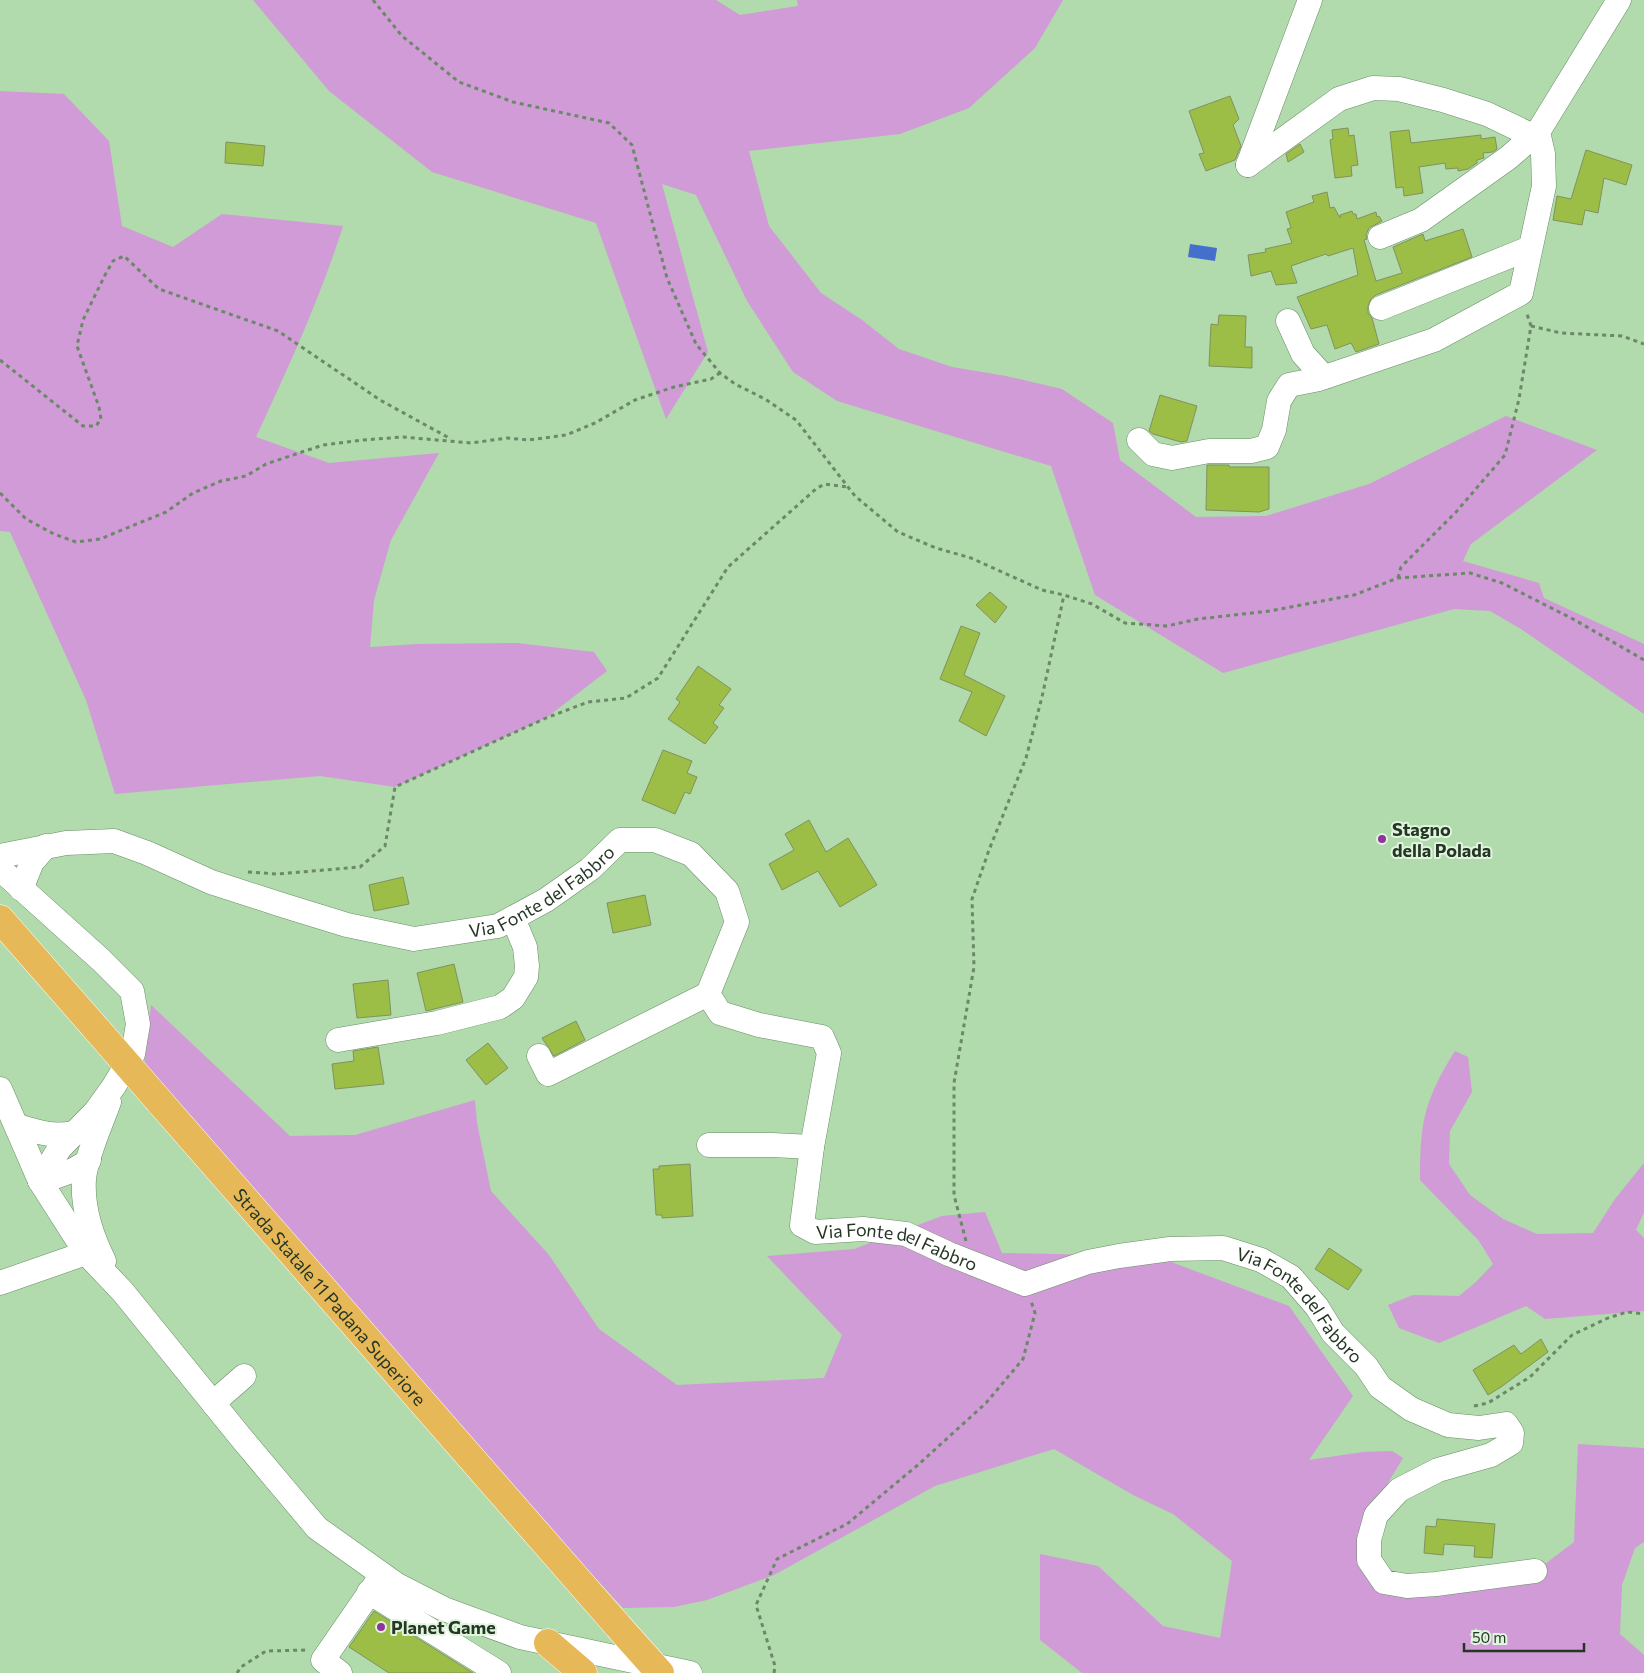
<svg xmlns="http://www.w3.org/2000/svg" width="1644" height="1673" font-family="Commissioner,sans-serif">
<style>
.green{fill:#d09bd6}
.water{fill:#4470cc}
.building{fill:#9cbd46;stroke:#81925e}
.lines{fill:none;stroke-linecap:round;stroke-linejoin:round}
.minor-casing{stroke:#688f66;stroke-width:25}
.highway-casing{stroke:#fff;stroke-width:29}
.path{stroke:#6b8868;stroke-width:3;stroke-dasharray:4 4;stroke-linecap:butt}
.minor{stroke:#fff;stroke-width:24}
.highway{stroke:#e7b857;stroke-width:28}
.highway-bridge-casing{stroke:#fff;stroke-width:29;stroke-linecap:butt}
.highway-bridge{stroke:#e7b857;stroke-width:28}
.poi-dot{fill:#91339d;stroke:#e0f5de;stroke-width:2}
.labels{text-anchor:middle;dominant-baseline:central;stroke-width:4;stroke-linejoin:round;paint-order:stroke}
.poi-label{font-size:18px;font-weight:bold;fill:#253624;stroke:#e0f5de;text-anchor:start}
.street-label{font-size:18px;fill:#253624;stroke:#e0f5de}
</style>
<rect width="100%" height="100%" fill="#b1daad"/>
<!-- green -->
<g class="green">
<polygon points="253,0 716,0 740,15 798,6 797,0 1063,0 1035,48 969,108 900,134 749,151 769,226 821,293 862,320 899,349 952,367 1006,376 1062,389 1113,423 1120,460 1196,517 1266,516 1369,484 1506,416 1597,450 1471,544 1463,561 1539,583 1544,598 1644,644 1644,714 1521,629 1490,611 1454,609 1223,673 1095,595 1051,466 837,401 793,372 747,301 696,195 662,184 708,352 666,419 596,223 432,172 329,91"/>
<path d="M0,91L64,94L109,141L122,226L173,247L222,214L343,226C320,299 288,368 256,437L329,463L439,453L391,540L374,600L370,647L417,644L517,643L594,652L607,671L546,718L395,787L320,776L115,794L86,700L10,532L0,531Z"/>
<polygon points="151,1005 290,1136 355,1135 475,1100 477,1123 491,1191 549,1255 599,1329 677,1385 824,1378 842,1335 767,1256 854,1249 942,1216 985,1212 1002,1253 1155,1256 1289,1306 1353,1396 1309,1460 1363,1452 1392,1451 1403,1458 1357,1534 1358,1553 1375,1591 1417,1597 1532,1574 1574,1542 1578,1444 1644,1448 1644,1542 1635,1548 1622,1585 1620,1634 1644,1655 1644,1673 1082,1673 1040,1640 1040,1554 1098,1566 1163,1626 1220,1638 1232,1561 1173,1514 1133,1495 1054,1449 935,1486 774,1575 707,1600 674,1607 623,1608 407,1375 144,1065"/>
<path d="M1455,1051L1468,1057L1472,1092L1450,1131L1449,1164L1470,1195L1503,1219L1537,1234L1593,1233L1615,1199L1644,1163V1212L1636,1230L1644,1238V1311L1545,1319L1526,1306L1439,1343L1399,1328L1388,1305L1413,1295L1459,1296L1476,1282L1493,1264L1479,1241L1420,1180C1420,1164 1420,1148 1422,1133C1425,1103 1439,1076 1455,1051Z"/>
</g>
<!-- water -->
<polygon class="water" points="1190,244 1217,248 1215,261 1188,257"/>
<!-- building -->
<g class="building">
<polygon points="1230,96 1239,119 1233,125 1241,146 1235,160 1206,171 1199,154 1204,153 1189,111"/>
<polygon points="1348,128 1349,136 1354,135 1358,165 1351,166 1352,176 1335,178 1330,140 1333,139 1332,130"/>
<polygon points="1409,130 1411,143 1481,135 1481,139 1495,137 1497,149 1493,152 1483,153 1484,158 1477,160 1477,163 1468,169 1458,171 1458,168 1446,169 1445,163 1419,167 1423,193 1404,196 1403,187 1396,188 1390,132"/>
<polygon points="226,142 265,146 263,166 225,163"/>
<polygon points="1300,144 1304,152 1288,162 1286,154"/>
<polygon points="1586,150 1632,165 1626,185 1604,178 1598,213 1585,210 1582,225 1553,220 1557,196 1571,199"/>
<polygon points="1327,192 1330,208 1334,207 1340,218 1340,215 1352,211 1353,214 1356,214 1357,219 1376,212 1377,217 1379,216 1382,221 1369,228 1366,235 1367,239 1364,240 1376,281 1402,273 1393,247 1423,234 1425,241 1463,229 1472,257 1376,295 1371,299 1368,306 1368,313 1372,318 1379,344 1356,352 1351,343 1335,349 1327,325 1311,329 1297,297 1358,275 1353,248 1328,256 1326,254 1291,266 1297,283 1276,285 1271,271 1251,276 1248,255 1266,252 1265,249 1292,243 1287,229 1291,228 1286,212 1314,202 1312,196"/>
<polygon points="1219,315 1246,316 1245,347 1252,347 1252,368 1209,366 1211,324 1218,325"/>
<polygon points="1160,395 1197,406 1187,441 1181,442 1153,434 1149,431"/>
<polygon points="1207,465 1229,465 1229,467 1269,467 1269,509 1259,512 1206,510"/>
<polygon points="990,592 1007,607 995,623 976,605"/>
<polygon points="961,626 980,633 964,675 1005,696 986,736 959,721 972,692 940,679"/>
<polygon points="698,666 731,689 719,705 724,708 713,723 718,727 705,744 668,719 680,702 676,699"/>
<polygon points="663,750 692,761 687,773 697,777 690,794 685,792 675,814 642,800"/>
<polygon points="809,820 826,852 848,838 877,885 840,907 818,871 782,890 769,864 794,850 785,834"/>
<polygon points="403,877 409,904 374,911 369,885"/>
<polygon points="645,895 651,925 613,933 607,903"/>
<polygon points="454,964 463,1002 426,1011 417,973"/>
<polygon points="388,980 391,1015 357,1018 353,984"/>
<polygon points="576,1021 585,1040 554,1056 542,1038"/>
<polygon points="488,1043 508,1068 486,1085 466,1060"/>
<polygon points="378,1047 384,1084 335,1089 332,1064 354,1061 353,1051"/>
<polygon points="690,1164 693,1216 662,1218 662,1215 656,1215 653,1169 659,1169 659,1166"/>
<polygon points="1329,1248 1362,1270 1348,1290 1315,1269"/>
<polygon points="1541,1339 1548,1352 1501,1387 1488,1395 1473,1370 1514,1345 1521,1354"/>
<polygon points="1437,1519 1495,1524 1492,1558 1474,1557 1475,1546 1444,1544 1443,1555 1424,1553 1426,1526 1436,1527"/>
<polygon points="374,1611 473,1673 389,1673 349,1647"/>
</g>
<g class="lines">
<!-- minor casing -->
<g class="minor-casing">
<g id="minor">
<polyline points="1248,165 1339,99 1373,88 1399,89 1443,100 1487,114 1533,136"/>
<polyline points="1248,165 1310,0"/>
<polyline points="1380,237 1421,220 1508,158 1538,132"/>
<polyline points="1381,308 1530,248"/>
<polyline points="1288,321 1303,354 1324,377"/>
<polyline points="1139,440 1153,454 1172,458 1209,451 1251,451 1267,447 1274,430 1279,401 1289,385 1319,379 1434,340 1521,293 1544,186 1543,154 1538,132 1619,0"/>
<path id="s1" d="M0,856L66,843L114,841L147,853L211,882L282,905L347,925L414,939L498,926L546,900L590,869L620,840H655L691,854L727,891L737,922L708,994L720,1013L759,1025L822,1037L829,1053L812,1147L802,1225L815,1232L863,1229L906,1234L949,1254L1025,1284L1088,1262L1119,1256L1170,1249L1223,1248L1261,1260L1291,1277L1317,1307L1333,1333L1366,1366L1380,1387L1411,1409L1448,1425L1479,1428L1506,1424L1512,1433L1511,1443L1491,1455L1438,1470L1399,1490L1376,1515L1369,1540V1560L1384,1582L1407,1586L1436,1584L1535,1571"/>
<polyline points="0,869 101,960 132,991 138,1024 133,1054 114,1086 96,1111 59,1149 40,1181"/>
<polyline points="21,889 32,862 46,846"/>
<polyline points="338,1040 437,1023 500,1007 513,998 526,977 527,966 525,947 513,918"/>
<polyline points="539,1056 548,1074 708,994"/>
<polyline points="0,1089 40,1181 86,1253 123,1292 243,1440 317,1528 397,1585 444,1609 520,1637 690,1673"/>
<path d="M17,1126C39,1132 50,1137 74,1133"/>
<polyline points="709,1145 772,1145 812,1147"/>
<path d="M40,1181C58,1176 74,1172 89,1160"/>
<path d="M104,1261C91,1235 82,1208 84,1179C86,1157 101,1124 109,1102"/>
<polyline points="0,1283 86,1253"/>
<polyline points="213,1403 244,1376"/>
<polyline points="369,1592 499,1673"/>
<polyline points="340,1673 323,1660 379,1579"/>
</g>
</g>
<!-- highway casing -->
<g class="highway-casing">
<g id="highway">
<polyline points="0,919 99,1032"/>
<path id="s2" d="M159,1101L618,1626"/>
<polyline points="548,1643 583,1673"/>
</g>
</g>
<!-- path -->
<g class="path">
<polyline points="373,0 402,36 459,82 513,102 609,123 632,145 667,278 696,344 720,373 735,384 765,399 796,420 855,496 898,532 936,548 971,558 1042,590 1064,595 1092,604 1125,623 1167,626 1198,619 1270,611 1354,595 1398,578 1470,573 1502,583 1573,619 1644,660"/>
<polyline points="1531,326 1561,333 1622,336 1644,344"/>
<polyline points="0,360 83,426 96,426 101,419 99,407 77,346 83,320 105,275 113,261 124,256 159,289 278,331 380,400 451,439"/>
<polyline points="0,493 26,519 54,534 76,542 100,539 166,512 193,493 221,481 246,476 266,464 323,445 363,440 403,437 471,443 507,438 529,440 566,435 595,423 635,400 674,387 711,379 720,373"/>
<polyline points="1398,578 1401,567 1456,512 1505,455 1519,399 1531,326 1526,311"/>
<polyline points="248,872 277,874 360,867 385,846 395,787 546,718 588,702 626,698 658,678 728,567 817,488 825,484 847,487"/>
<polyline points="966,1241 954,1195 954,1083 974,967 972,899 989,850 1026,758 1042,697 1064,595"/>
<polyline points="1474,1406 1488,1403 1530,1377 1572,1335 1608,1318 1627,1312 1644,1314"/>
<polyline points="237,1673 241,1667 266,1651 308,1650"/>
<polyline points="774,1673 775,1666 756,1605 777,1559 847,1524 919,1464 986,1403 1023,1359 1035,1313 1031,1301"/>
</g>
<!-- minor -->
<use href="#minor" class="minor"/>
<!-- highway -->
<use href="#highway" class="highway"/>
<!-- highway-bridge casing -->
<g class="highway-bridge-casing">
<g id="highway-bridge">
<polyline points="99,1032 159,1101"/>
<polyline points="618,1626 660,1673"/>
</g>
</g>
<!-- highway-bridge -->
<use href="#highway-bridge" class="highway-bridge"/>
</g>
<!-- markers -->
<g class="poi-dot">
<circle cx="1382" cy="839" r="5"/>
<circle cx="381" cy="1627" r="5"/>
</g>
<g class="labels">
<!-- poi labels -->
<g class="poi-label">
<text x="1392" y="829">Stagno<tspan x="1392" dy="21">della Polada</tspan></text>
<text x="391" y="1627">Planet Game</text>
</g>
<!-- street labels -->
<g class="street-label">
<text stroke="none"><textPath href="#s1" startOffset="571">Via Fonte del Fabbro</textPath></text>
<text stroke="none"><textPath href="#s1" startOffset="1321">Via Fonte del Fabbro</textPath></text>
<text stroke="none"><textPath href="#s2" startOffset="260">Strada Statale 11 Padana Superiore</textPath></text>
<text stroke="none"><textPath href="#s1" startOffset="1758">Via Fonte del Fabbro</textPath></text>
</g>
</g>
<!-- scale -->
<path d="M1464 1643v8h120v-8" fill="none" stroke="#253624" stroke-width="2.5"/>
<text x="1472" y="1643" font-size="15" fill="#253624" stroke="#e0f5de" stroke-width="4" paint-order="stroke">50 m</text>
</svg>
